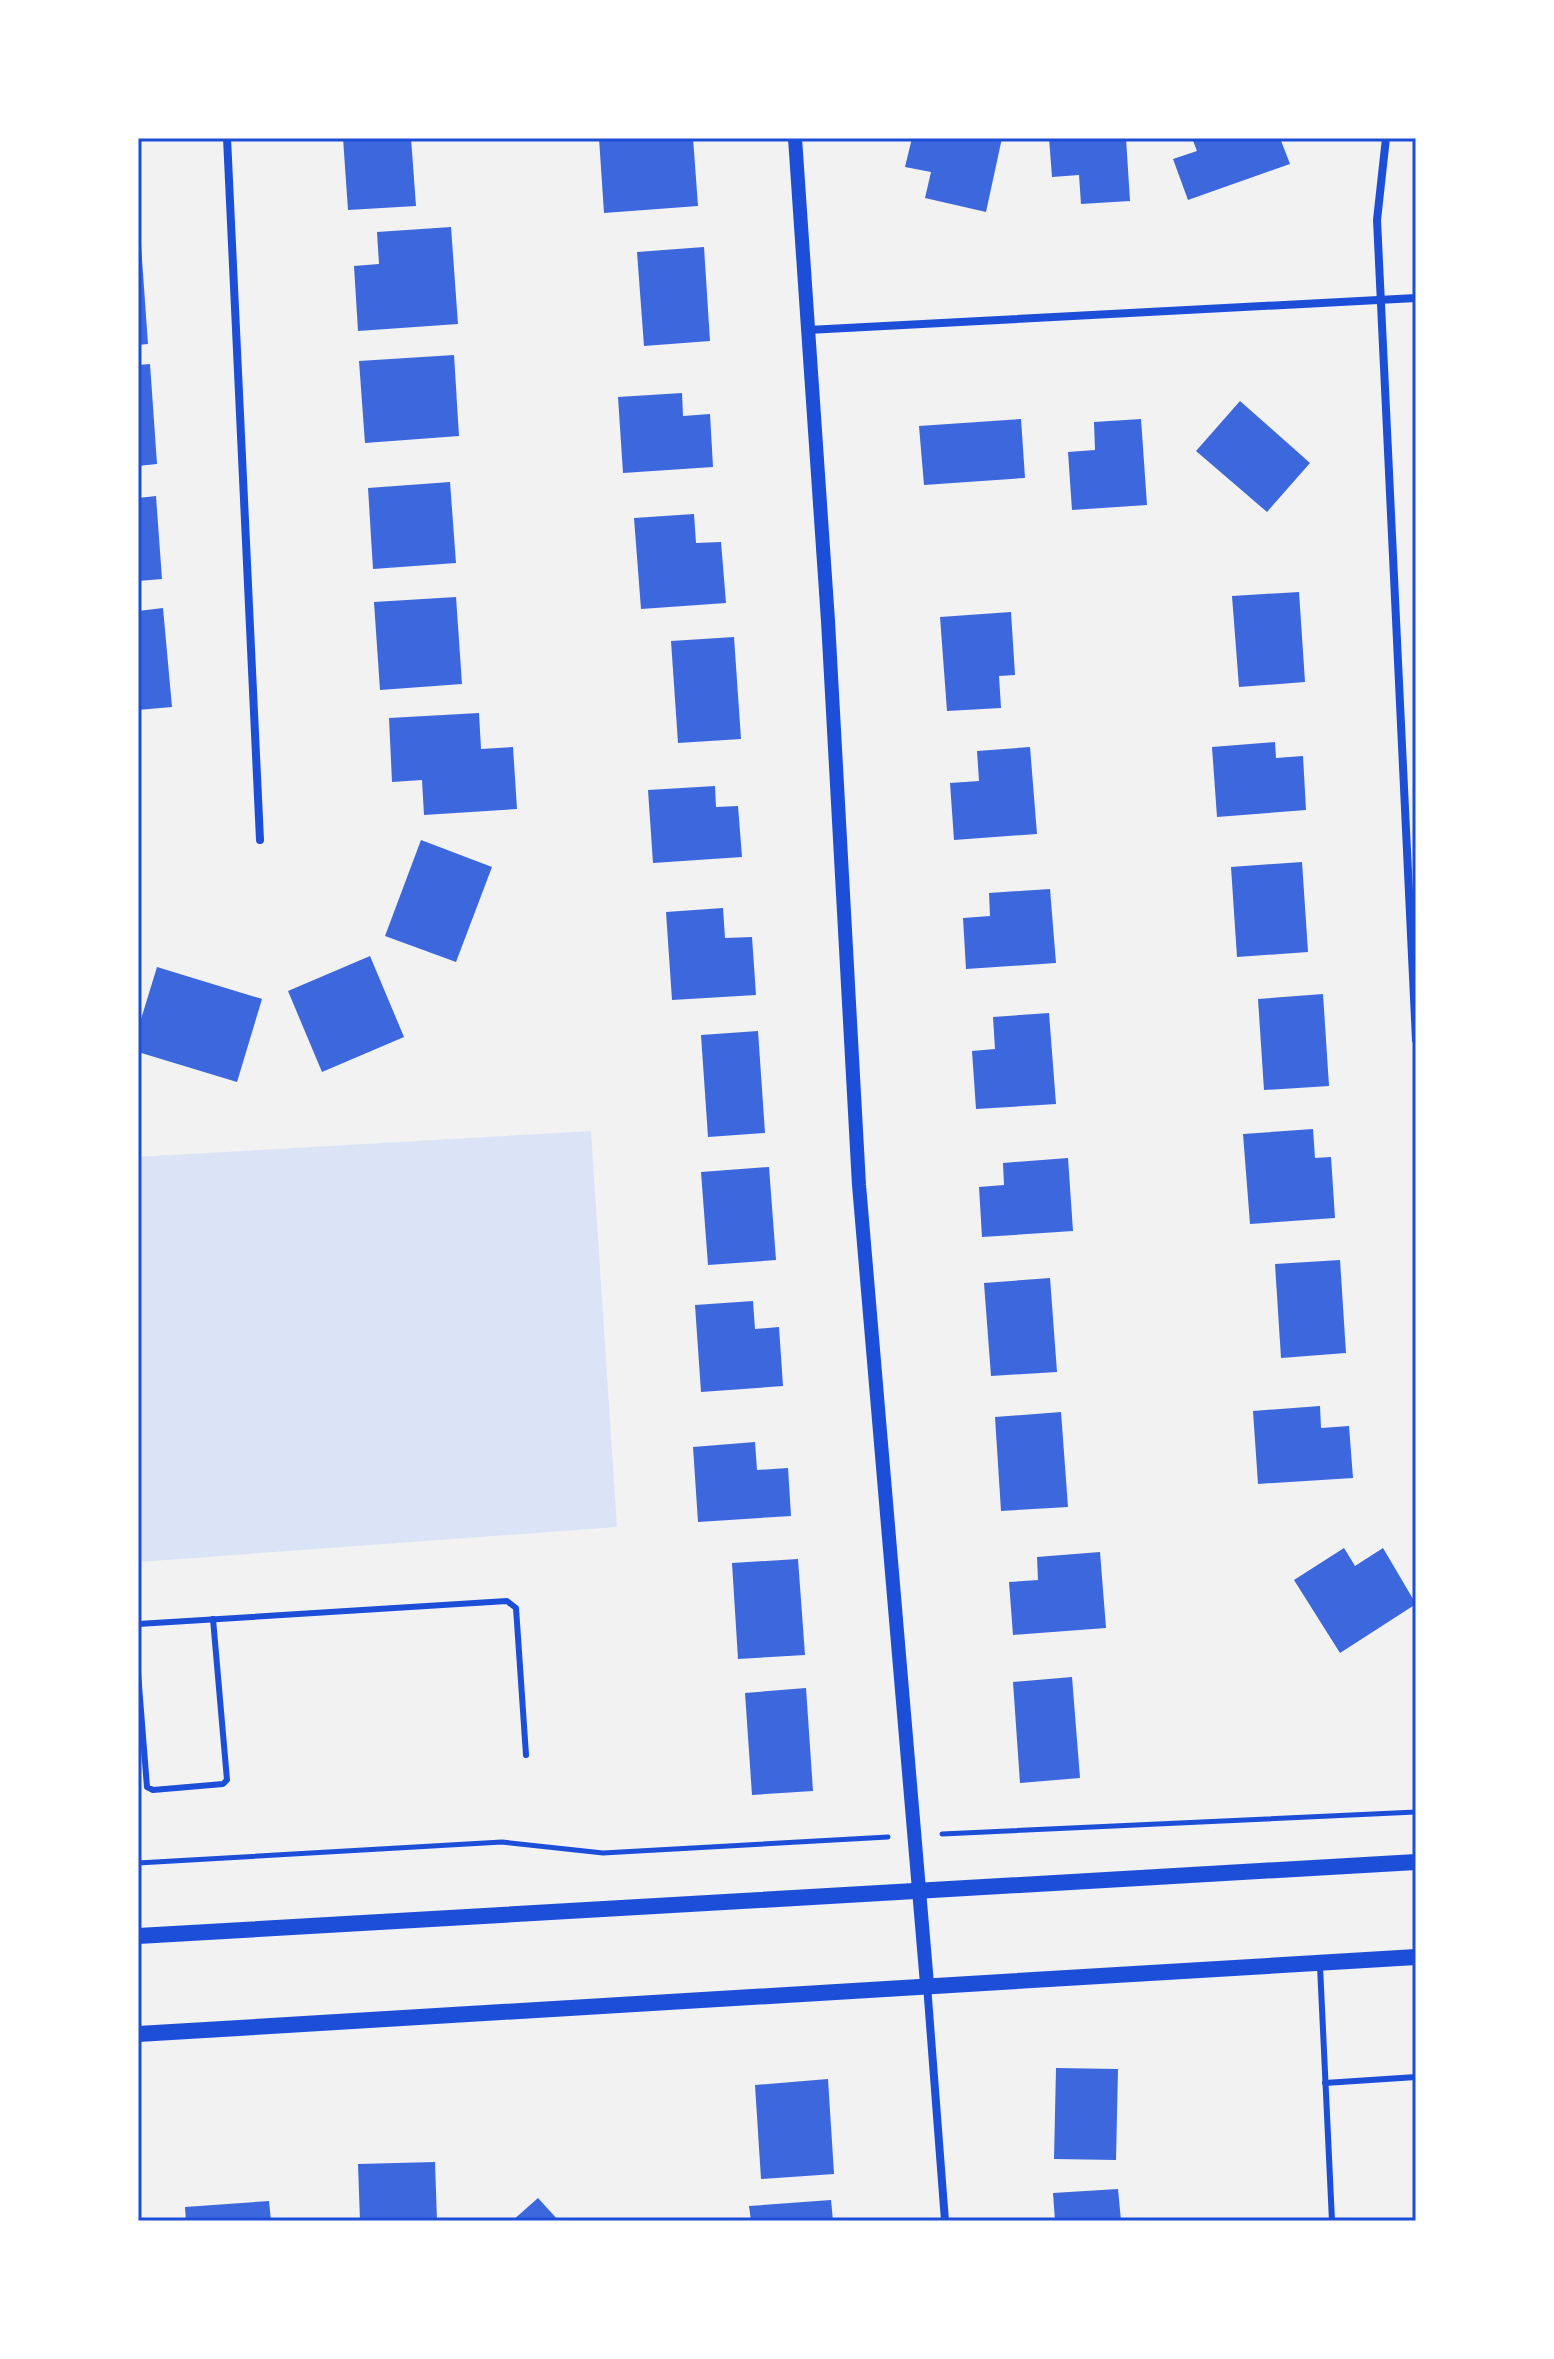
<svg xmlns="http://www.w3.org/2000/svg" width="1554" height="2359" font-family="Montserrat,sans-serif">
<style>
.green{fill:#dbe4f7}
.building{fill:#3d67dc}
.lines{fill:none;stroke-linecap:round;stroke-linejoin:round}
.path{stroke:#1d4ed8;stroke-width:5}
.service{stroke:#1d4ed8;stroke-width:6}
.minor{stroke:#1d4ed8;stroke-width:8}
.tertiary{stroke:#1d4ed8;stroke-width:14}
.secondary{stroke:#1d4ed8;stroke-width:16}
.neatline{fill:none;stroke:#1d4ed8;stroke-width:3}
</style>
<rect width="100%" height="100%" fill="#f2f2f2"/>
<!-- green -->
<polygon class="green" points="591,1131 617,1527 138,1562 138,1157"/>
<!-- building -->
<g class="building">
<polygon points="343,138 411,138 416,206 348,210"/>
<polygon points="599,138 693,138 698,206 604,213"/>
<polygon points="912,138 1002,138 986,212 925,198 931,172 905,167"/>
<polygon points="1049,138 1126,138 1130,201 1081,204 1079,175 1052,177"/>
<polygon points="1192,138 1280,138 1290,164 1188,200 1173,159 1197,151"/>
<polygon points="451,227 458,324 358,331 354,266 379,264 377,232"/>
<polygon points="138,245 141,245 148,344 138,345"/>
<polygon points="704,247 710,341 644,346 637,252"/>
<polygon points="454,355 459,436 365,443 359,361"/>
<polygon points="150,364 157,464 138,466 138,365"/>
<polygon points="682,393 683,416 710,414 713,467 623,473 618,397"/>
<polygon points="1240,401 1310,463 1267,512 1196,451"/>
<polygon points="1021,419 1025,478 924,485 919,426"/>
<polygon points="1141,419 1147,505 1072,510 1068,452 1095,450 1094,422"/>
<polygon points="450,482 456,563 373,569 368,488"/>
<polygon points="156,496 162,579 138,581 138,498"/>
<polygon points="694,514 696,543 721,542 726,603 641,609 634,518"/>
<polygon points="1299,592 1305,682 1239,687 1232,596"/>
<polygon points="456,597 462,684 380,690 374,602"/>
<polygon points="163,608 172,707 138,710 138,611"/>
<polygon points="1011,612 1015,675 999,676 1001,708 947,711 940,617"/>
<polygon points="734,637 741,739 678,743 671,641"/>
<polygon points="479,713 481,749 513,747 517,809 424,815 422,780 392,782 389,718"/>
<polygon points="1275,742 1276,758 1303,756 1306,810 1217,817 1212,747"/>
<polygon points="1030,747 1037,834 954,840 950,783 979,781 977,751"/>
<polygon points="715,786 716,807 738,806 742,857 653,863 648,790"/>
<polygon points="421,840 492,867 456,962 385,936"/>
<polygon points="1302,862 1308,952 1237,957 1231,867"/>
<polygon points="1050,889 1056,963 966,969 963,918 990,916 989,893"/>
<polygon points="723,908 725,938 752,937 756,995 672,1000 666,912"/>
<polygon points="370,956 404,1037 322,1072 288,991"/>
<polygon points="157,967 262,999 237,1082 138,1052 138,1029"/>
<polygon points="1323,994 1329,1086 1264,1090 1258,999"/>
<polygon points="1049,1013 1056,1104 976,1109 972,1051 995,1049 993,1017"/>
<polygon points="758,1031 765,1133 708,1137 701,1035"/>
<polygon points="1313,1129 1315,1158 1331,1157 1335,1218 1250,1224 1243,1134"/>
<polygon points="1068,1158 1073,1231 982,1237 979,1187 1004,1185 1003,1163"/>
<polygon points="769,1167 776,1260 708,1265 701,1172"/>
<polygon points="1340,1260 1346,1353 1281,1358 1275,1264"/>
<polygon points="1050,1278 1057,1372 991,1376 984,1283"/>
<polygon points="753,1301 755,1329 779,1327 783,1386 701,1392 695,1305"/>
<polygon points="1320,1406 1321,1428 1349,1426 1353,1478 1258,1484 1253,1411"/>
<polygon points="1061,1412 1068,1507 1001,1511 995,1417"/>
<polygon points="755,1442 757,1470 788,1468 791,1516 698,1522 693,1447"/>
<polygon points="1344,1548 1355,1566 1383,1548 1416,1604 1340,1653 1294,1580"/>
<polygon points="1100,1552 1106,1628 1013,1635 1009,1582 1038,1580 1037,1557"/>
<polygon points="798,1559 805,1655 738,1659 732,1563"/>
<polygon points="1072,1677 1080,1778 1020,1783 1013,1682"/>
<polygon points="806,1688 813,1791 752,1795 745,1693"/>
<polygon points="1056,2068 1118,2069 1116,2160 1054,2159"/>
<polygon points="828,2079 834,2174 761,2179 755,2085"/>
<polygon points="435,2162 437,2221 360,2221 358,2164"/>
<polygon points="1118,2189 1121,2221 1055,2221 1053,2193"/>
<polygon points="538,2198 559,2221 512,2221"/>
<polygon points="831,2200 833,2221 751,2221 749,2206"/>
<polygon points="269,2201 271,2221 186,2221 185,2207"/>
</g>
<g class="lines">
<!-- path -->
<g class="path">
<polyline points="942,1834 1416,1812"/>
<polyline points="138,1863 502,1842 603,1853 888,1837"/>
</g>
<!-- service -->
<g class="service">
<polyline points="138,1624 507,1601 516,1608 526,1755"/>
<polyline points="138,1673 147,1787 153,1790 223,1784 227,1780 213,1619"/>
<polyline points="1320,1966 1332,2221"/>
<polyline points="1325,2083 1416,2077"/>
</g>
<!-- minor -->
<g class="minor">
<polyline points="227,138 260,840"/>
<polyline points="1386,138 1377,220 1416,1040"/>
<polyline points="808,330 1416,298"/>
<polyline points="927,1985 945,2221"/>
</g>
<!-- tertiary -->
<polyline class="tertiary" points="795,138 828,621 859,1185 927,1984"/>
<!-- secondary -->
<g class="secondary">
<polyline points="138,1936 1416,1862"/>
<polyline points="138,2034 1416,1957"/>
</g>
</g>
<!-- border -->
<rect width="1554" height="2359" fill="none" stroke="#ffffff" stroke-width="280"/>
<rect x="140" y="140" width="1274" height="2079" class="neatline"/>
</svg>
